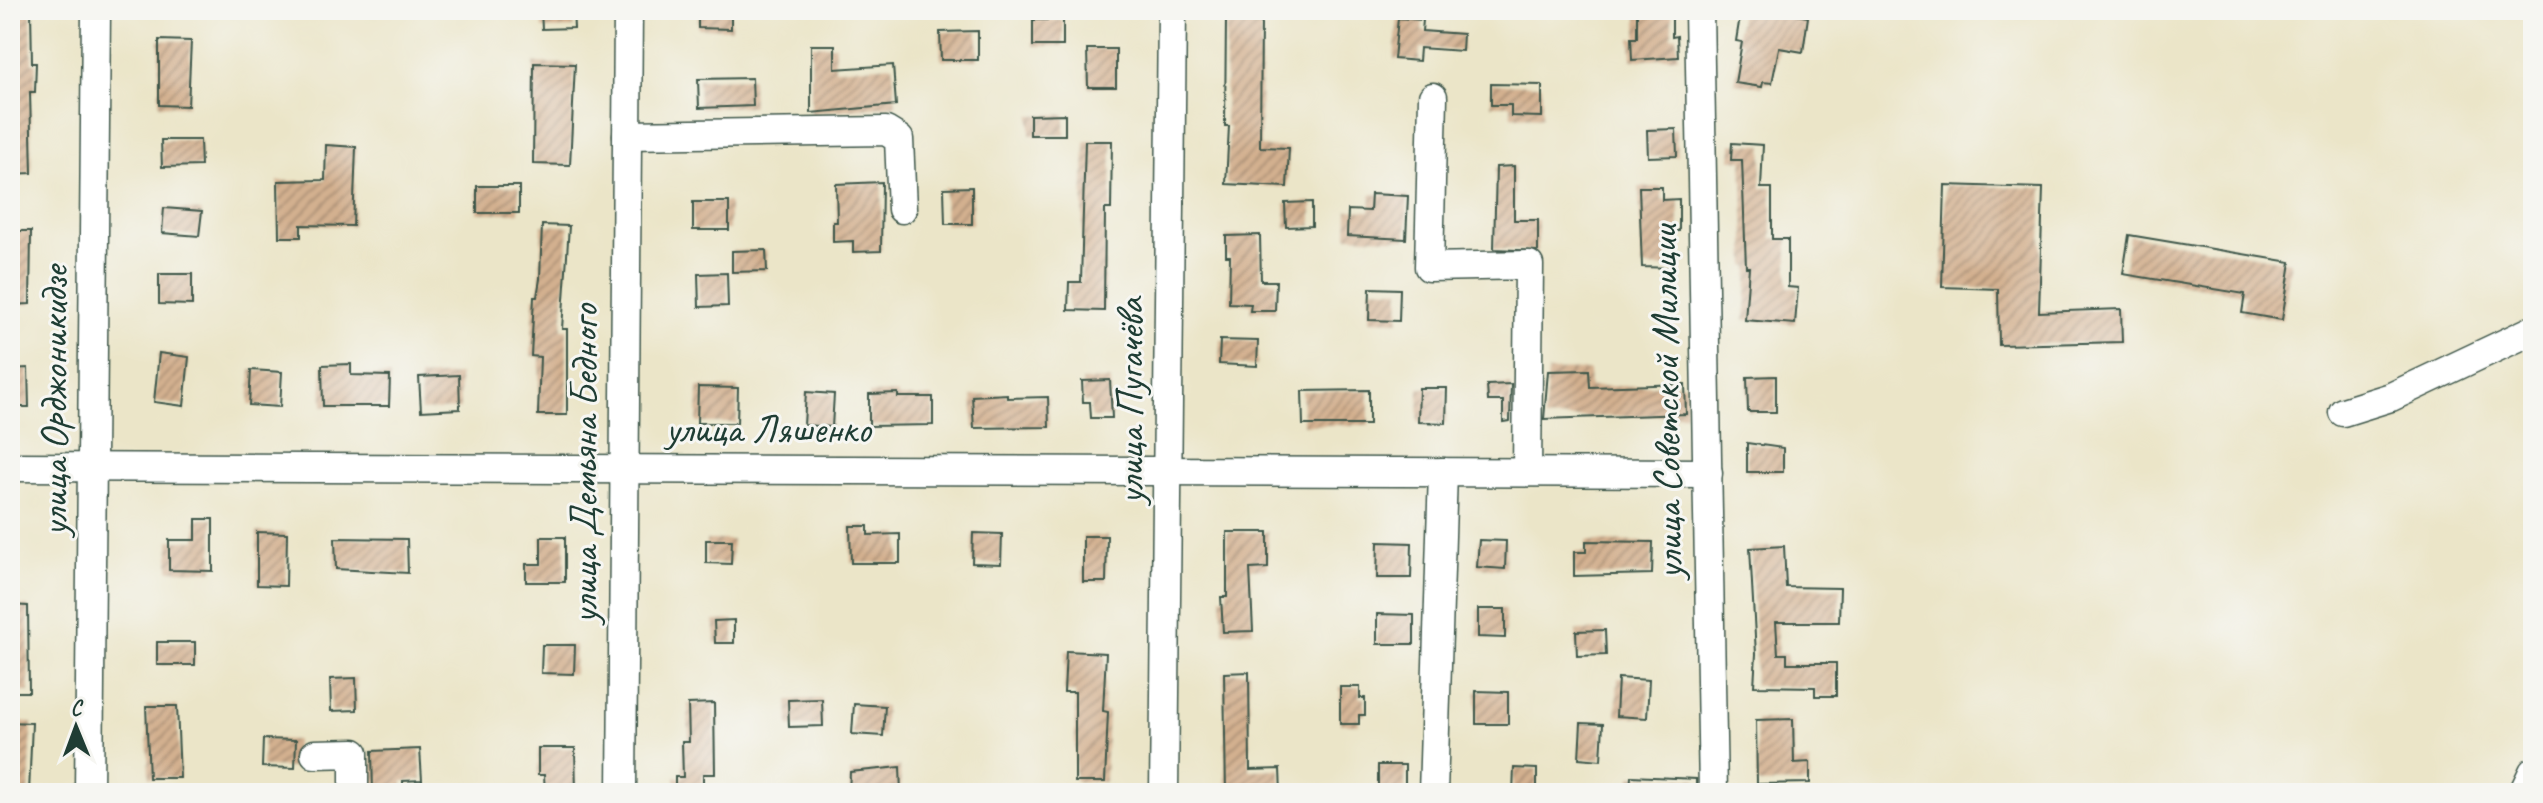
<svg xmlns="http://www.w3.org/2000/svg" width="2543" height="803" font-family="Caveat,sans-serif">
<style>
.building{fill:url(#building-hatch)}
.lines{fill:none;stroke-linecap:round;stroke-linejoin:round}
.minor-casing{stroke:#3e564a;stroke-width:31}
.minor{stroke:#fff;stroke-width:28}
.labels{text-anchor:middle;dominant-baseline:central;stroke-width:6;stroke-linejoin:round;paint-order:stroke}
.street-label{font-size:40px;fill:#1f3d34;stroke:#f6f6f2}
</style>
<defs>
<pattern id="building-hatch" width="6" height="6" patternUnits="userSpaceOnUse" patternTransform="scale(2)"><rect width="6" height="6" fill="#d3b08f"/><path d="M-1 1l2-2M0 6l6-6M5 7l2-2" fill="none" stroke="#ab9076"/></pattern>
</defs>
<rect width="100%" height="100%" fill="#f6f6f2"/>
<filter id="ink" filterUnits="userSpaceOnUse"><feTurbulence type="fractalNoise" baseFrequency=".0125" numOctaves="2"/><feDisplacementMap in="SourceGraphic" scale="16" xChannelSelector="R" yChannelSelector="G"/><feConvolveMatrix kernelMatrix="1 2 1 2 8 2 1 2 1" color-interpolation-filters="sRGB"/></filter>
<filter id="wash" filterUnits="userSpaceOnUse"><feTurbulence type="fractalNoise" baseFrequency=".006" numOctaves="4" result="noise"/><feDisplacementMap in="SourceGraphic" scale="32" xChannelSelector="R" yChannelSelector="G"/><feGaussianBlur stdDeviation="1.8" result="paint"/><feColorMatrix in="noise" values="0 0 0 0 0 0 0 0 0 0 0 0 0 0 0 0 0 1.4 0 .05"/><feComposite in="paint" operator="in"/></filter>
<g filter="url(#wash)">
<rect width="100%" height="100%" fill="#ebe5c8"/>
<g id="blocks">
<!-- building -->
<g class="building">
<polygon points="10,10 31,10 32,63 36,63 35,92 30,92 32,173 10,174"/>
<polygon points="541,10 573,10 574,28 542,29"/>
<polygon points="698,10 731,10 731,29 698,28"/>
<polygon points="1637,10 1672,10 1672,37 1677,36 1678,57 1632,60 1631,38 1637,38"/>
<polygon points="1741,10 1797,10 1796,15 1808,17 1803,52 1779,48 1772,83 1763,82 1762,87 1735,83 1742,42 1736,41"/>
<polygon points="1226,16 1261,17 1260,147 1289,148 1287,187 1226,184 1229,126 1225,126"/>
<polygon points="1398,18 1423,20 1422,31 1463,34 1462,51 1420,48 1419,61 1394,59"/>
<rect x="1033" y="20" width="30" height="26"/>
<polygon points="978,31 978,60 941,60 940,32"/>
<polygon points="159,40 191,41 188,106 159,105"/>
<polygon points="811,45 835,45 835,69 893,65 896,105 811,113"/>
<polygon points="1087,49 1116,49 1116,87 1088,87"/>
<polygon points="534,63 575,64 570,165 533,164"/>
<polygon points="752,78 753,106 699,108 698,79"/>
<polygon points="1491,84 1542,85 1542,117 1511,116 1511,105 1491,105"/>
<polygon points="1065,114 1065,135 1030,135 1030,115"/>
<polygon points="1676,129 1677,156 1648,157 1647,130"/>
<polygon points="161,140 200,140 201,166 162,167"/>
<polygon points="1085,141 1112,141 1111,209 1105,209 1104,311 1068,310 1069,282 1081,282"/>
<polygon points="1732,143 1763,145 1761,188 1772,188 1772,239 1788,239 1788,287 1798,288 1795,324 1745,320 1749,267 1746,267 1742,160 1731,160"/>
<polygon points="326,145 356,147 353,226 301,225 301,237 279,237 278,181 325,180"/>
<polygon points="1514,166 1514,220 1538,220 1538,251 1494,249 1496,167"/>
<polygon points="882,182 881,251 853,252 853,241 833,242 833,222 837,222 836,184"/>
<polygon points="1945,185 2043,188 2039,312 2121,309 2122,342 1999,345 1998,289 1942,287"/>
<rect x="477" y="186" width="42" height="27"/>
<polygon points="972,187 972,224 945,224 944,188"/>
<polygon points="1639,187 1662,187 1662,200 1679,199 1679,231 1674,231 1673,268 1642,267"/>
<polygon points="1371,194 1408,196 1406,239 1347,236 1348,210 1370,211"/>
<rect x="693" y="202" width="36" height="28"/>
<polygon points="1312,202 1312,226 1286,227 1285,203"/>
<polygon points="164,208 202,211 199,236 162,233"/>
<polygon points="542,225 569,226 562,329 567,329 567,415 538,415 540,357 531,356 534,297 537,297 540,279"/>
<polygon points="10,231 31,231 30,304 10,305"/>
<polygon points="1260,235 1261,281 1276,281 1275,311 1250,311 1251,304 1229,303 1230,256 1226,256 1226,236"/>
<polygon points="2129,235 2291,262 2282,320 2242,313 2245,294 2123,274"/>
<polygon points="766,250 767,271 732,272 732,251"/>
<polygon points="727,273 728,306 699,307 698,274"/>
<polygon points="159,274 192,274 192,305 159,304"/>
<polygon points="1370,288 1400,289 1399,321 1369,320"/>
<polygon points="1220,340 1258,341 1257,366 1219,364"/>
<polygon points="159,353 189,357 184,406 154,402"/>
<polygon points="351,364 351,375 390,376 389,406 323,406 322,365"/>
<polygon points="28,368 29,407 10,407 10,369"/>
<polygon points="251,370 282,372 280,407 249,405"/>
<polygon points="1589,370 1590,387 1685,384 1686,414 1544,419 1548,371"/>
<polygon points="459,375 460,409 421,411 419,377"/>
<polygon points="1776,376 1776,412 1748,412 1747,377"/>
<polygon points="1110,380 1112,418 1091,418 1090,402 1083,402 1082,381"/>
<polygon points="1511,384 1510,421 1503,422 1503,401 1488,401 1487,385"/>
<polygon points="698,387 738,388 737,423 697,423"/>
<polygon points="1419,388 1447,388 1446,423 1418,422"/>
<polygon points="1369,390 1369,425 1303,425 1302,391"/>
<polygon points="806,392 834,394 832,427 804,425"/>
<polygon points="898,393 898,397 933,397 933,425 869,426 869,394"/>
<polygon points="1007,394 1007,398 1048,397 1049,427 974,428 972,396"/>
<polygon points="1747,443 1783,448 1783,472 1747,472"/>
<polygon points="196,519 213,519 213,571 169,570 169,540 196,540"/>
<polygon points="850,526 868,526 868,535 900,534 900,563 851,563"/>
<polygon points="257,532 287,533 286,586 257,585"/>
<polygon points="1227,532 1268,532 1268,568 1250,569 1253,631 1223,632 1221,597 1227,597"/>
<polygon points="973,533 1002,534 1001,564 972,563"/>
<polygon points="1083,536 1107,536 1106,582 1083,582"/>
<polygon points="541,537 565,537 565,582 526,582 526,564 541,564"/>
<polygon points="335,538 407,539 408,573 336,569"/>
<polygon points="706,540 732,540 731,564 706,563"/>
<polygon points="1479,540 1506,541 1505,569 1477,567"/>
<polygon points="1586,541 1653,542 1652,574 1574,576 1574,552 1586,552"/>
<polygon points="1378,542 1412,543 1411,578 1377,578"/>
<polygon points="1784,546 1786,587 1840,588 1839,622 1776,622 1778,654 1787,654 1787,663 1836,663 1836,696 1815,696 1815,687 1754,686 1756,654 1750,548"/>
<polygon points="10,605 28,606 29,692 10,692"/>
<polygon points="1478,609 1505,609 1505,638 1478,637"/>
<polygon points="1377,614 1414,615 1414,644 1377,644"/>
<polygon points="734,620 734,643 715,643 714,621"/>
<polygon points="1605,630 1606,655 1577,656 1576,631"/>
<rect x="157" y="642" width="38" height="23"/>
<polygon points="542,645 575,645 574,674 541,673"/>
<polygon points="1066,651 1106,653 1103,711 1108,712 1105,782 1075,782 1075,692 1064,692"/>
<polygon points="1249,672 1250,770 1280,769 1281,793 1226,793 1224,673"/>
<polygon points="356,678 357,710 331,711 330,679"/>
<polygon points="1618,678 1649,680 1647,718 1616,716"/>
<polygon points="1340,687 1360,687 1360,698 1365,698 1365,715 1359,715 1359,724 1340,724"/>
<polygon points="1476,691 1508,692 1508,724 1476,724"/>
<polygon points="822,699 823,726 789,727 788,700"/>
<polygon points="714,703 715,774 703,774 703,793 675,793 675,777 683,777 682,742 689,742 688,704"/>
<polygon points="854,704 885,706 883,736 852,734"/>
<polygon points="146,706 177,706 180,778 149,778"/>
<polygon points="1793,719 1794,763 1810,762 1810,783 1757,784 1756,720"/>
<polygon points="10,722 32,723 29,793 10,793"/>
<polygon points="1581,723 1603,724 1601,760 1579,758"/>
<polygon points="263,739 296,740 295,768 262,767"/>
<polygon points="538,748 575,748 576,793 545,793 544,775 538,775"/>
<polygon points="420,749 422,780 403,781 403,793 373,793 372,751"/>
<rect x="1378" y="765" width="27" height="28"/>
<polygon points="900,767 901,793 849,793 850,772"/>
<polygon points="1514,768 1537,769 1537,793 1513,793"/>
<polygon points="1631,776 1696,779 1696,793 1630,793"/>
</g>
</g>
</g>
<g filter="url(#ink)">
<use href="#blocks" fill-opacity="0" stroke="#3e564a" stroke-width="2"/>
<g class="lines">
<!-- minor casing -->
<g class="minor-casing">
<g id="minor">
<polyline points="1699,10 1713,793"/>
<polyline points="1433,97 1429,267 1529,265 1527,472"/>
<polyline points="627,135 886,131 899,139 902,209"/>
<polyline points="2343,412 2391,397 2533,330"/>
<polyline points="10,467 1708,473"/>
<polyline points="315,754 354,753 354,793"/>
<polyline points="89,793 96,10"/>
<polyline points="622,793 628,10"/>
<polyline points="1164,793 1172,10"/>
<polyline points="1433,793 1443,472"/>
<polyline points="2523,793 2533,772"/>
</g>
</g>
<!-- minor -->
<use href="#minor" class="minor"/>
</g>
</g>
<g class="labels">
<!-- street labels -->
<g class="street-label">
<text transform="translate(54 401) rotate(-90)">улица Орджоникидзе</text>
<text transform="translate(1130 401) rotate(-90)">улица Пугачёва</text>
<text transform="translate(1666 402) rotate(-91)">улица Советской Милиции</text>
<text x="768" y="429">улица Ляшенко</text>
<text transform="translate(584 464) rotate(-90)">улица Демьяна Бедного</text>
</g>
</g>
<!-- margin -->
<rect width="2543" height="803" fill="none" stroke="#f6f6f2" stroke-width="40"/>
<!-- north arrow -->
<g transform="translate(76 727) rotate(359)" stroke="#f6f6f2" stroke-width="6" paint-order="stroke">
<path d="M0-6L14 30L0 20L-14 30Z" fill="#1f3d34"/>
<text y="-12" font-size="22" font-weight="bold" text-anchor="middle" fill="#1f3d34">С</text>
</g>
</svg>
